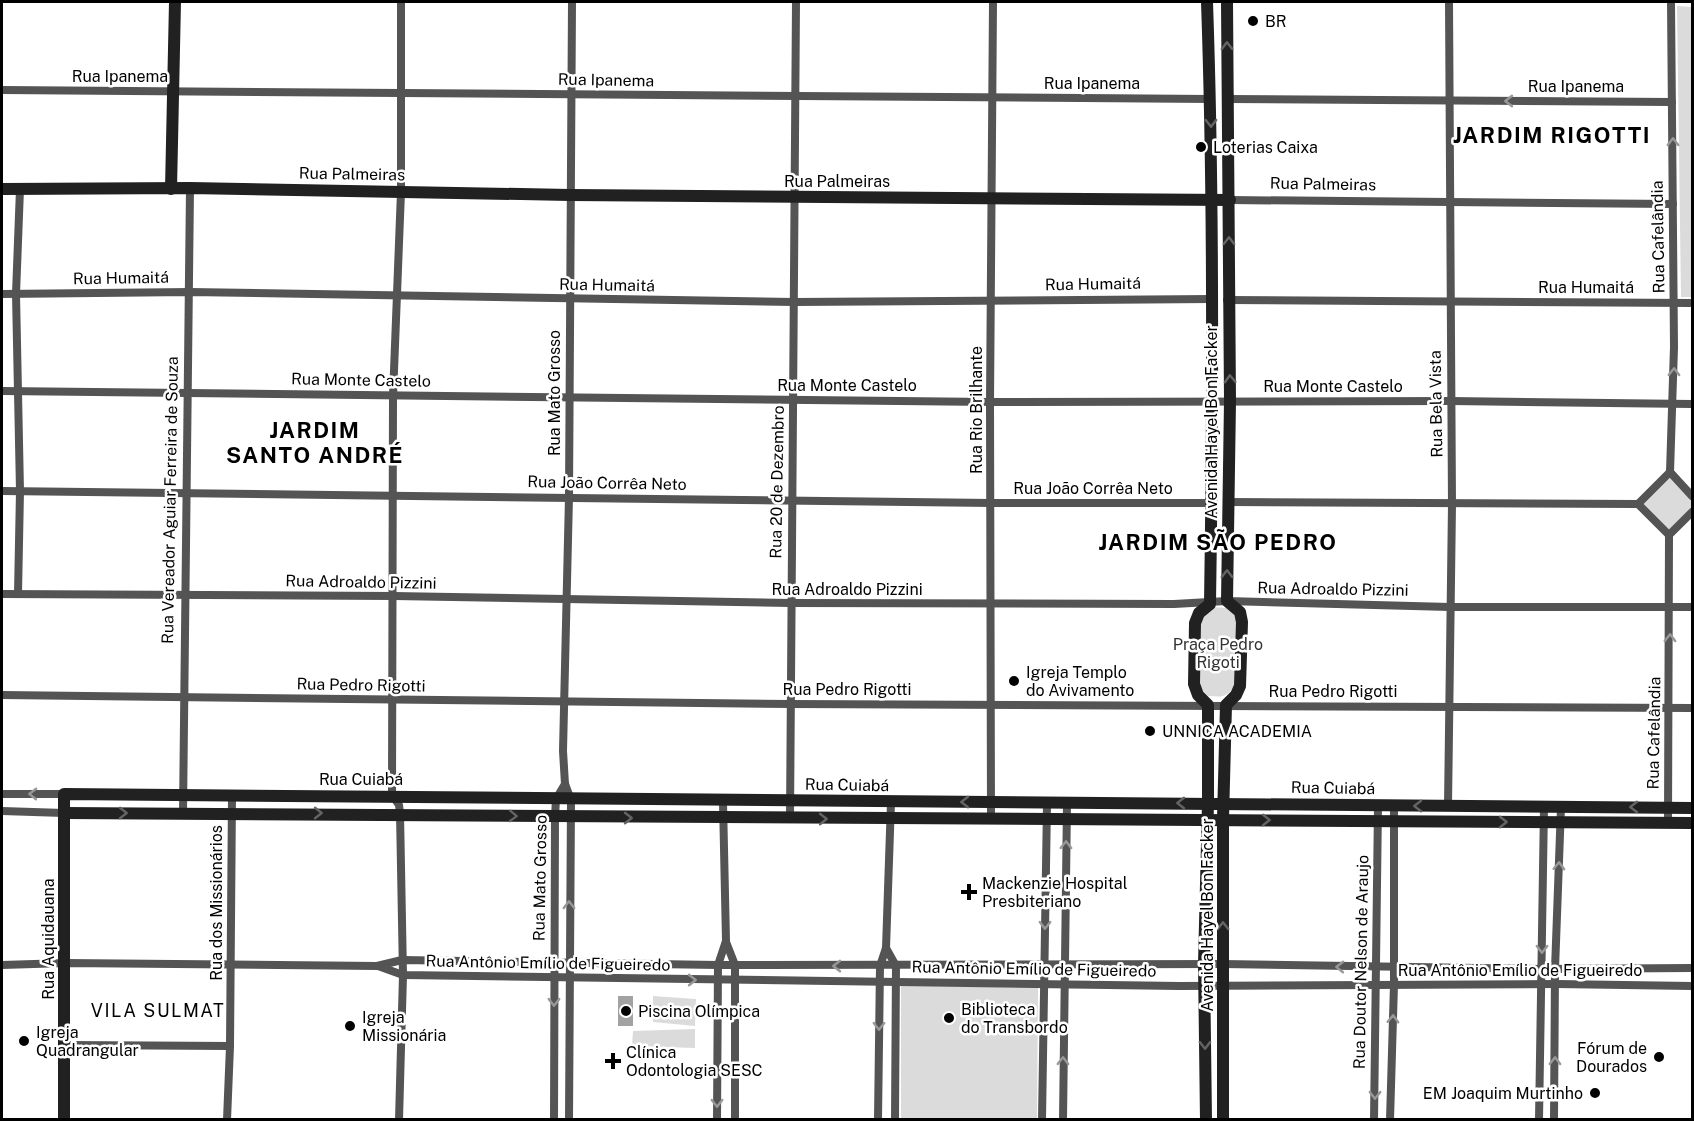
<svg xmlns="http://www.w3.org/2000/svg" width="1694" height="1121" font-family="'Public Sans',sans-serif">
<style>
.green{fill:#dbdbdb}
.water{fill:#a2a2a2}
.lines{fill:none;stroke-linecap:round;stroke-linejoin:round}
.street{stroke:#545454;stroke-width:8}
.secondary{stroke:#212121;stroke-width:12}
.oneway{stroke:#646464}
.oneway2{stroke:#989898}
.poi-dot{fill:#000;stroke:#fff;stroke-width:2}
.labels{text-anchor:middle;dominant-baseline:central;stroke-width:5;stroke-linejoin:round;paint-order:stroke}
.poi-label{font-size:16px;fill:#000;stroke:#fff;text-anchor:start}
.street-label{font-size:16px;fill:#000;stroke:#fff}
.park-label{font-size:16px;fill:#323232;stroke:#fff}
.neighbourhood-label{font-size:18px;letter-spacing:1.5px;fill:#000;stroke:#fff}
.district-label{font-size:22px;font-weight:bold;letter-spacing:1.5px;fill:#000;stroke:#fff}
</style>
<rect width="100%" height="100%" fill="#fff"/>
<!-- green -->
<g class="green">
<polygon points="1677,6 1692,7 1692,297 1681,297"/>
<polygon points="1670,475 1692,498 1692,509 1669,532 1641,504"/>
<path d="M1212,607L1228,608L1238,619C1238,637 1243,685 1227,694C1221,698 1215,696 1208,696L1196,684L1198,621Z"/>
<polygon points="901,985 1038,988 1037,1119 901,1119"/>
<polygon points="653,996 696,999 695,1026 653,1022"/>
<polygon points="695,1029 695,1048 632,1046 633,1031"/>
</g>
<!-- water -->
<rect class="water" x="618" y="996" width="15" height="30"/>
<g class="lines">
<!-- street -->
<g class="street">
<polyline points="2,90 1211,99"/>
<polyline points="1228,99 1672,102"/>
<polyline points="1230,200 1673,204"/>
<polyline points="2,294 190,292 794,302 1212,299"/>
<polyline points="1227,300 1692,303"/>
<polyline points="2,391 990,402 1451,401 1692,404"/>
<polyline points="1670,472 1674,347 1671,2"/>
<polyline points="2,491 992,503 1212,503"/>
<polyline points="1692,496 1670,472 1638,504 1669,535 1692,512"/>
<polyline points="1228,502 1638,504"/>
<polyline points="2,594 394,596 790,603 1174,604 1227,601 1450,607 1692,607"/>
<polyline points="18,594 20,491 16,294 20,189"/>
<polyline points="2,695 790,704 1692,708"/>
<polyline points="2,794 64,794"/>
<polyline points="1448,806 1452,504 1449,2"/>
<polyline points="2,811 64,813"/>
<polyline points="183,812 190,188"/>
<polyline points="790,818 796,2"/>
<polyline points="991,819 990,402 993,2"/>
<polyline points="1668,822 1669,535"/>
<polyline points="726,942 735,965 735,1120"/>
<polyline points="886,948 896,966 895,1120"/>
<polyline points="2,965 66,963 377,966 402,960 718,965 1223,964 1542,969 1692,968"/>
<polyline points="378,966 403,975 1180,986 1556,984 1692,986"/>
<polyline points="65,1045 230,1046"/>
<polyline points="227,1120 230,1046 232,795"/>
<polyline points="399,1120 403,975 400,813 399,805 392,795 393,396 401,192 401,2"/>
<polyline points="554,1120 555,817 556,799 565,784"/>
<polyline points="569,1120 571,800 565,784 563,751 569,497 572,2"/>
<polyline points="717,1120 718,965 726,941 723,802"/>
<polyline points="878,1120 880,966 886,948 891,802"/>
<polyline points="1042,1120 1047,804"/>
<polyline points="1063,1120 1067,803"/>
<polyline points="1374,1120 1378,806"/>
<polyline points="1390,1120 1394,984 1394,806"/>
<polyline points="1539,1120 1544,807"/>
<polyline points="1554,1120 1555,969 1561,807"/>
</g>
<!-- secondary -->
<g class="secondary">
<polyline points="2,189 190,188 570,195 1230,200"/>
<polyline points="171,189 175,2"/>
<polyline points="64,813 1692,823"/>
<polyline points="64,1120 64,794 1692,808"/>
<path d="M1206,1120L1204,964L1208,803V705L1198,695L1194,684L1195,623L1199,613L1210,604C1213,403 1214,202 1207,2"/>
<polyline points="1223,1120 1223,819 1226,705 1236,695 1240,686 1242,622 1240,612 1227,601 1230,401 1227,2"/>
</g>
</g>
<!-- one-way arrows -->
<defs><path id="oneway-chevron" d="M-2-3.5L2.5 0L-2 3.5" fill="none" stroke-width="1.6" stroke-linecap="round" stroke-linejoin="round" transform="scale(1.5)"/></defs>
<g class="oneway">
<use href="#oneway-chevron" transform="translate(1227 46) rotate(-91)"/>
<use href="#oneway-chevron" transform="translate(1211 123) rotate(89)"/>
<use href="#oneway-chevron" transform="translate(1229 241) rotate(-89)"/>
<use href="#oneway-chevron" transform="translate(1230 379) rotate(-92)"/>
<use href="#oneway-chevron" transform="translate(1227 574) rotate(-90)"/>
<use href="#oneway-chevron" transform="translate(965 802) rotate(-180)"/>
<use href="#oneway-chevron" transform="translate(1181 803) rotate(-180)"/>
<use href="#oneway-chevron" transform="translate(1418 806) rotate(-180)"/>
<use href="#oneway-chevron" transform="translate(1634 807) rotate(-180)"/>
<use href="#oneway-chevron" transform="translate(123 813)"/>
<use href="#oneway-chevron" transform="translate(318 813)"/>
<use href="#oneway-chevron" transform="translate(513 816) rotate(2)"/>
<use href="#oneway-chevron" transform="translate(628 818)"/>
<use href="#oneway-chevron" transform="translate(823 819)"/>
<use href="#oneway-chevron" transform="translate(1266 820) rotate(1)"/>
<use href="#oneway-chevron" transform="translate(1503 822)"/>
<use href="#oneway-chevron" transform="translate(1223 926) rotate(-90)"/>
<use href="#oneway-chevron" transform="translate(1205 1045) rotate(89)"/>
</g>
<g class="oneway2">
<use href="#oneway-chevron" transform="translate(1509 101) rotate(-180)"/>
<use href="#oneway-chevron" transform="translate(1673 142) rotate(-90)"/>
<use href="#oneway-chevron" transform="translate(1674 372) rotate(-89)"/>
<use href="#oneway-chevron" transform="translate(1670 638) rotate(-89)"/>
<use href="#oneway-chevron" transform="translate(33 794) rotate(-179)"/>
<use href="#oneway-chevron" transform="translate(1066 845) rotate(-89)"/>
<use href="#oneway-chevron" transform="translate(1559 866) rotate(-88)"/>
<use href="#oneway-chevron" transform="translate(569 905) rotate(-90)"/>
<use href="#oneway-chevron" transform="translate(1045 925) rotate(91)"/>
<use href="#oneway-chevron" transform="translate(1542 949) rotate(91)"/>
<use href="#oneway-chevron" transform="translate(837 966) rotate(-180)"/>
<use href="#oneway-chevron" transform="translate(1340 967) rotate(-179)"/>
<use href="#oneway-chevron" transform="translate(692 980)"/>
<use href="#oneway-chevron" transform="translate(554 1002) rotate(90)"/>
<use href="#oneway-chevron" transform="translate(1393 1019) rotate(-88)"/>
<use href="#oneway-chevron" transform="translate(879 1026) rotate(91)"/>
<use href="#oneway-chevron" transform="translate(1063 1061) rotate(-89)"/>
<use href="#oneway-chevron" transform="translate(1555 1061) rotate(-89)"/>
<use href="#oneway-chevron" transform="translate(1375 1095) rotate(91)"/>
<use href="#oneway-chevron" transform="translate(717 1103) rotate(90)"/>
</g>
<!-- markers -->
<g class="poi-dot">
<circle cx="1253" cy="21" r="6"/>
<circle cx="1201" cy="147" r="6"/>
<circle cx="1014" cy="681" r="6"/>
<circle cx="1150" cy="731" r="6"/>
<path d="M966 883h6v6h6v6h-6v6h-6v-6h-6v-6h6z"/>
<circle cx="626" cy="1011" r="6"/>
<circle cx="949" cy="1018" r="6"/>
<circle cx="350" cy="1026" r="6"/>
<circle cx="24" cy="1041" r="6"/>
<circle cx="1659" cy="1057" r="6"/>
<path d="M610 1052h6v6h6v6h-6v6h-6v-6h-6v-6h6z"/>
<circle cx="1595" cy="1093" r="6"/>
</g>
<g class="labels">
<!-- poi labels -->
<g class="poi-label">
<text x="1265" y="21">BR</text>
<text x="1213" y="147">Loterias Caixa</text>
<text x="1026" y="672">Igreja Templo<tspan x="1026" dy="18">do Avivamento</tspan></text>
<text x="1162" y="731">UNNICA ACADEMIA</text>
<text x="982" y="883">Mackenzie Hospital<tspan x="982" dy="18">Presbiteriano</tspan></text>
<text x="961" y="1009">Biblioteca<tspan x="961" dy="18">do Transbordo</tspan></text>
<text x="638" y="1011">Piscina Olímpica</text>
<text x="362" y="1017">Igreja<tspan x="362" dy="18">Missionária</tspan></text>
<text x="36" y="1032">Igreja<tspan x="36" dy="18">Quadrangular</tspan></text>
<text x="1647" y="1048" text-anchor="end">Fórum de<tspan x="1647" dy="18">Dourados</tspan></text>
<text x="626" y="1052">Clínica<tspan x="626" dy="18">Odontologia SESC</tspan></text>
<text x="1583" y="1093" text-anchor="end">EM Joaquim Murtinho</text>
</g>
<!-- street labels -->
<g class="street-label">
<text x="120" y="76">Rua Ipanema</text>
<text transform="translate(606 80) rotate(1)">Rua Ipanema</text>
<text x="1092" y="83">Rua Ipanema</text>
<text x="1576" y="86">Rua Ipanema</text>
<text transform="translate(352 174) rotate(1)">Rua Palmeiras</text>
<text x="837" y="181">Rua Palmeiras</text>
<text transform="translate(1323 184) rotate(1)">Rua Palmeiras</text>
<text transform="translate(1658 237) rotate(-91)">Rua Cafelândia</text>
<text transform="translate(121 278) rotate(-1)">Rua Humaitá</text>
<text transform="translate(1093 284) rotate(-1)">Rua Humaitá</text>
<text transform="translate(607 285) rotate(1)">Rua Humaitá</text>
<text x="1586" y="287">Rua Humaitá</text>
<text transform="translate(361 380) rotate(1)">Rua Monte Castelo</text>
<text x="847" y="385">Rua Monte Castelo</text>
<text x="1333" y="386">Rua Monte Castelo</text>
<text transform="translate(554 393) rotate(-90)">Rua Mato Grosso</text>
<text transform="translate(1436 404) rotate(-91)">Rua Bela Vista</text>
<text transform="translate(976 410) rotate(-90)">Rua Rio Brilhante</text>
<text transform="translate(1211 422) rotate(-90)">Avenida Hayel Bon Facker</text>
<text transform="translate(777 482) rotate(-89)">Rua 20 de Dezembro</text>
<text transform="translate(607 483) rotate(1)">Rua João Corrêa Neto</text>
<text x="1093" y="488">Rua João Corrêa Neto</text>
<text transform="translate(170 500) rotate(-89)">Rua Vereador Aguiar Ferreira de Souza</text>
<text transform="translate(361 582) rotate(1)">Rua Adroaldo Pizzini</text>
<text x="847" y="589">Rua Adroaldo Pizzini</text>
<text transform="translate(1333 589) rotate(1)">Rua Adroaldo Pizzini</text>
<text transform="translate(361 685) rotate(1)">Rua Pedro Rigotti</text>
<text x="847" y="689">Rua Pedro Rigotti</text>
<text x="1333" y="691">Rua Pedro Rigotti</text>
<text transform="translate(1654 733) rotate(-89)">Rua Cafelândia</text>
<text x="361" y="779">Rua Cuiabá</text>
<text transform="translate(847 785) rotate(1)">Rua Cuiabá</text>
<text transform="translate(1333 788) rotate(1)">Rua Cuiabá</text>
<text transform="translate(540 878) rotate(-89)">Rua Mato Grosso</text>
<text transform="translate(216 903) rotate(-90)">Rua dos Missionários</text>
<text transform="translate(1207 915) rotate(-90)">Avenida Hayel Bon Facker</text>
<text transform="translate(48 939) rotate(-90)">Rua Aquidauana</text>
<text transform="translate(1361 962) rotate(-89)">Rua Doutor Nelson de Araujo</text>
<text transform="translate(548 963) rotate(1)">Rua Antônio Emílio de Figueiredo</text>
<text transform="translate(1034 969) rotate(1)">Rua Antônio Emílio de Figueiredo</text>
<text x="1520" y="970">Rua Antônio Emílio de Figueiredo</text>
</g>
<!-- park labels -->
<g class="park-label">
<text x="1218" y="644">Praça Pedro<tspan x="1218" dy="18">Rigoti</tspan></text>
</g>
<!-- neighbourhood labels -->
<g class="neighbourhood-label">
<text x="158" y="1010">VILA SULMAT</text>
</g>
<!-- district labels -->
<g class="district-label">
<text x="1552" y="135">JARDIM RIGOTTI</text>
<text x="315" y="430">JARDIM<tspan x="315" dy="25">SANTO ANDRÉ</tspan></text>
<text x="1218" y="542">JARDIM SÃO PEDRO</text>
</g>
</g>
<!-- border -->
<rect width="1694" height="1121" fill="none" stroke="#000000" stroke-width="6"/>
</svg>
